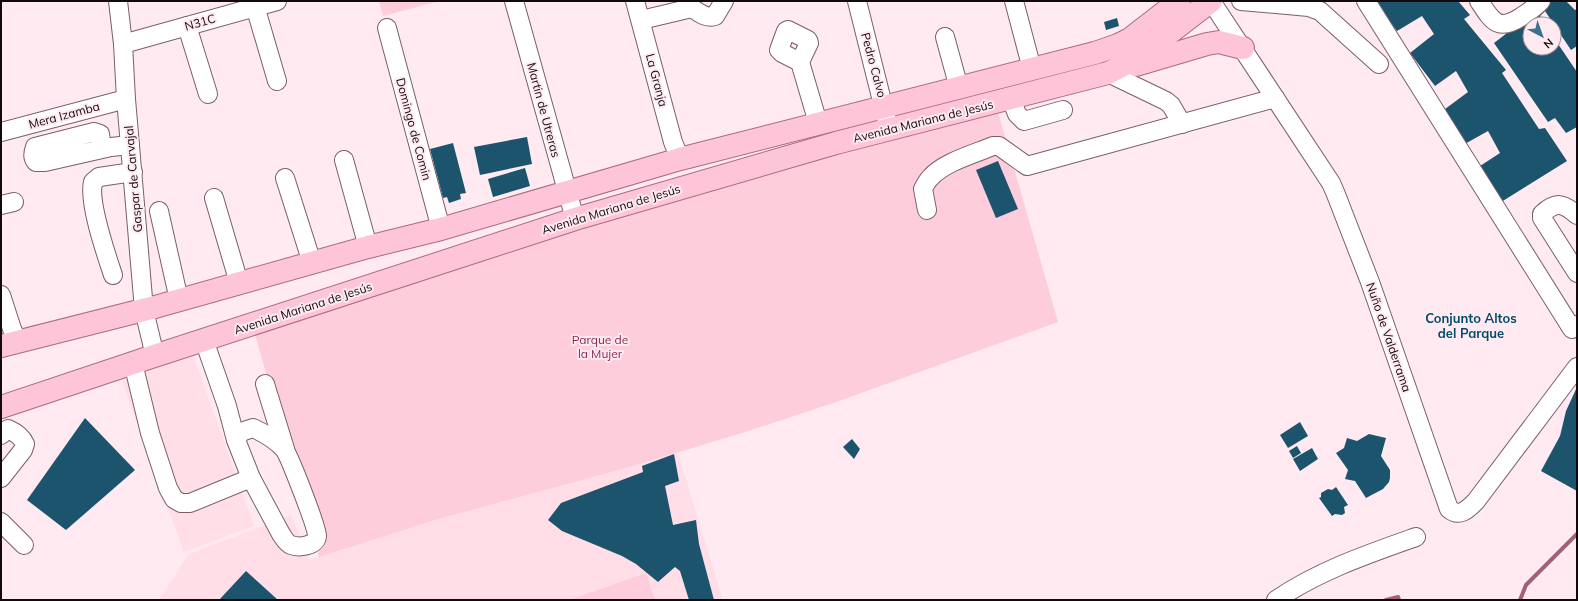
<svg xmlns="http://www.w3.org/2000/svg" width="1578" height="601" font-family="Mulish,sans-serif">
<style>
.built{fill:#ffdee8}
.green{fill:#fdcddb}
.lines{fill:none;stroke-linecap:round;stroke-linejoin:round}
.stream{stroke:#a26077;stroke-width:4}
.building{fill:#1d546d}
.minor-casing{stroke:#7a5f67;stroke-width:20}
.major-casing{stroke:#ab6a80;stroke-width:24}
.minor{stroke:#fff;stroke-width:18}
.major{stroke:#fec5d8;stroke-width:22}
.labels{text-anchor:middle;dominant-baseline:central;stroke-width:4;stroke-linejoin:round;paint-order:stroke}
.street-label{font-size:12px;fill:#12090c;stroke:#feeaf0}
.park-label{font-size:12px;fill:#8f2654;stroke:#feeaf0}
.neighbourhood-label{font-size:13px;font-weight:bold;fill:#004c68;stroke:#feeaf0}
</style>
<rect width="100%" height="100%" fill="#feeaf0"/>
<!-- built -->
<g class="built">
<polygon points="193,355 254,526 184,552 122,381"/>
<polygon points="678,453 723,600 159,600 189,554 291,515 309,560 435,520 630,467"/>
</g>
<!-- green -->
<g class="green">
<polygon points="379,1 440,1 383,16"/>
<polygon points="995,102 1058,322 839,401 745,432 630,467 435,520 319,557 252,324"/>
<polygon points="646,573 655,600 569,600"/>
</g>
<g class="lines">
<!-- stream -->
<g class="stream">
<polyline points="1386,600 1398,597 1399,600"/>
<polyline points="1520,600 1526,585 1577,534"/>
</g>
</g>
<!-- building -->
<g class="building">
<polygon points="1378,1 1458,1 1470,15 1464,19 1506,70 1502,73 1539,129 1545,128 1567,161 1498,204 1477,168 1500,153 1488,131 1463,145 1441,112 1468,92 1456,71 1435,86 1410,53 1434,34 1422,16 1397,31 1376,3"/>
<polygon points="1544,1 1566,1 1575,10 1577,9 1577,46 1571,50 1545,11 1540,16 1545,24 1530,24 1530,48 1554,48 1554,38 1577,72 1577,127 1566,133 1555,118 1548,122 1494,43 1541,7"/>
<polygon points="1117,18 1119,26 1106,30 1104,22"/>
<polygon points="527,137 532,164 480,175 474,147"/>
<polygon points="453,143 466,193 460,194 461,199 449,203 447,197 443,198 430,149"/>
<polygon points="998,161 1018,209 996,218 976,170"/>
<polygon points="525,168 530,186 493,197 488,179"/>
<polygon points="1577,387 1577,491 1541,471 1560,436 1566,411"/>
<polygon points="85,418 135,470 66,530 27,500"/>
<polygon points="1300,422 1308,436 1288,448 1280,435"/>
<polygon points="1369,434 1386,438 1381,456 1390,470 1390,478 1389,482 1383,489 1366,498 1355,481 1345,479 1348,470 1336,453 1344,448 1347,438 1357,441"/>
<polygon points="852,439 860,449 854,459 843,447"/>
<polygon points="1297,446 1301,453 1293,458 1289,451"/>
<polygon points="1312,448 1318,459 1300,471 1293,459"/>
<polygon points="674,454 679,481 665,486 673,525 696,520 699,544 714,600 689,600 680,571 675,567 658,582 636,564 622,556 562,531 548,520 561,503 643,472 642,466"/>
<polygon points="1336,487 1348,505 1344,507 1345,513 1342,515 1335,514 1332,516 1319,498 1321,497 1321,493 1328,489 1332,490"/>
<polygon points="246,571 278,600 219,600"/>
</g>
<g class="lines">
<!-- minor casing -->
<g class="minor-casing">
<g id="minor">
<polyline points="118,1 123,44 126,99 144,310 155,356"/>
<polyline points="514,1 575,219"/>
<polyline points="635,1 673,142 680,159"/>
<polyline points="857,1 887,121"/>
<polyline points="1014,1 1032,69"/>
<path d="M1211,1L1331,183L1335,192L1370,282L1449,509C1460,518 1468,509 1476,501L1577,367"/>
<polyline points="1241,1 1309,7 1320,11 1379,64"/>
<polyline points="1366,1 1572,329 1577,325"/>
<path d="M1479,1C1492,21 1498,32 1521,17C1528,12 1535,8 1541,1"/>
<polyline points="255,6 277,81"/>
<path d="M641,20L692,8C699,13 707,19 715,16L724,1"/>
<polyline points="187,26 208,94"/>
<polyline points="387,28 441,229"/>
<polyline points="945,37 959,88"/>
<polyline points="123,44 277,1"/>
<polyline points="800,62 782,53 779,50 786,31 788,30 808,40 809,43 800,62 818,123"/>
<polyline points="1108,73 1166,101 1171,105 1182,124"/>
<polyline points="1011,99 1017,114 1024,121 1063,110"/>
<polyline points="1,132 126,99"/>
<path d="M102,149L100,134L94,132L35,147C33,153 32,157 36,162H45L111,147L130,145"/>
<polyline points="344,160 368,247"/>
<polyline points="285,178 312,263"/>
<polyline points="214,198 239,283"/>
<polyline points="1,205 14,202"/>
<path d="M927,210L923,189C925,185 927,181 930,178C944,162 974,154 993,146H999L1027,166L1275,98"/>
<polyline points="159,211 179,300"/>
<path d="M1577,215C1563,203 1556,201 1542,214V218L1577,273"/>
<path d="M113,275C106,254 88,202 93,182L99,177L133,172"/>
<polyline points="1,295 12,329 18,342"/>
<polyline points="204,340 227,406 236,440"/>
<polyline points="133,363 150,433 168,488 174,499 181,503 190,503 251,478"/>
<polyline points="265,384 285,449"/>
<path d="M253,428C264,433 276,440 284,449C289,455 317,527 317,536C316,546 299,548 291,545C286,543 284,538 281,534L251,478L236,440L241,432Z"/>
<path d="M1,435L8,429C15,432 22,437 25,444L23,450L1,478"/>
<polyline points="1,522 24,545"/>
<path d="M1276,600C1318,571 1368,554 1416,537"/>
</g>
</g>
<!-- major casing -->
<g class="major-casing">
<g id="major">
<polyline points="1136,65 1207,44 1219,42 1243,48"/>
<polyline points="1,346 155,307 368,247 441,229 680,159 1095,53 1118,45 1130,39 1179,1"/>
<polyline points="1,407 145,359 575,219 836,143 1108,73 1137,58 1211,1"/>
</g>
</g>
<!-- minor -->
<use href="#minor" class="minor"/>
<!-- major -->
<use href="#major" class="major"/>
</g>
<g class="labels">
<!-- street labels -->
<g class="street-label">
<text transform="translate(200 22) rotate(-16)">N31C</text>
<text transform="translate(874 65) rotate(75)">Pedro Calvo</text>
<text transform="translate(657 80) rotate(75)">La Granja</text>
<text transform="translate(544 110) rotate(75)">Martin de Utreras</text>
<text transform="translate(64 115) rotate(-15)">Mera Izamba</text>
<text transform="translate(923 121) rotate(-14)">Avenida Mariana de Jesús</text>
<text transform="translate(414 129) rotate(75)">Domingo de Comin</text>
<text transform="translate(133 179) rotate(-95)">Gaspar de Carvajal</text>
<text transform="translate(611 209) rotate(-17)">Avenida Mariana de Jesús</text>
<text transform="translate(303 308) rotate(-18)">Avenida Mariana de Jesús</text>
<text transform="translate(1389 337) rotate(71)">Nuño de Valderrama</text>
</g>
<!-- park labels -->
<g class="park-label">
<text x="600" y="339">Parque de<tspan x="600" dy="14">la Mujer</tspan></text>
</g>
<!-- neighbourhood labels -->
<g class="neighbourhood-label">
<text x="1471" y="318">Conjunto Altos<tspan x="1471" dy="15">del Parque</tspan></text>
</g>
</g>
<!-- border -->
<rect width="1578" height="601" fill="none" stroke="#12090c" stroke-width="4"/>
<!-- north arrow -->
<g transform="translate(1542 36) rotate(139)"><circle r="19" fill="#feeaf0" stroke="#a09095"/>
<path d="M0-3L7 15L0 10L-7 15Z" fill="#3a718c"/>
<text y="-6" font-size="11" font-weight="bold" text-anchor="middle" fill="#12090c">N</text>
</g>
</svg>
